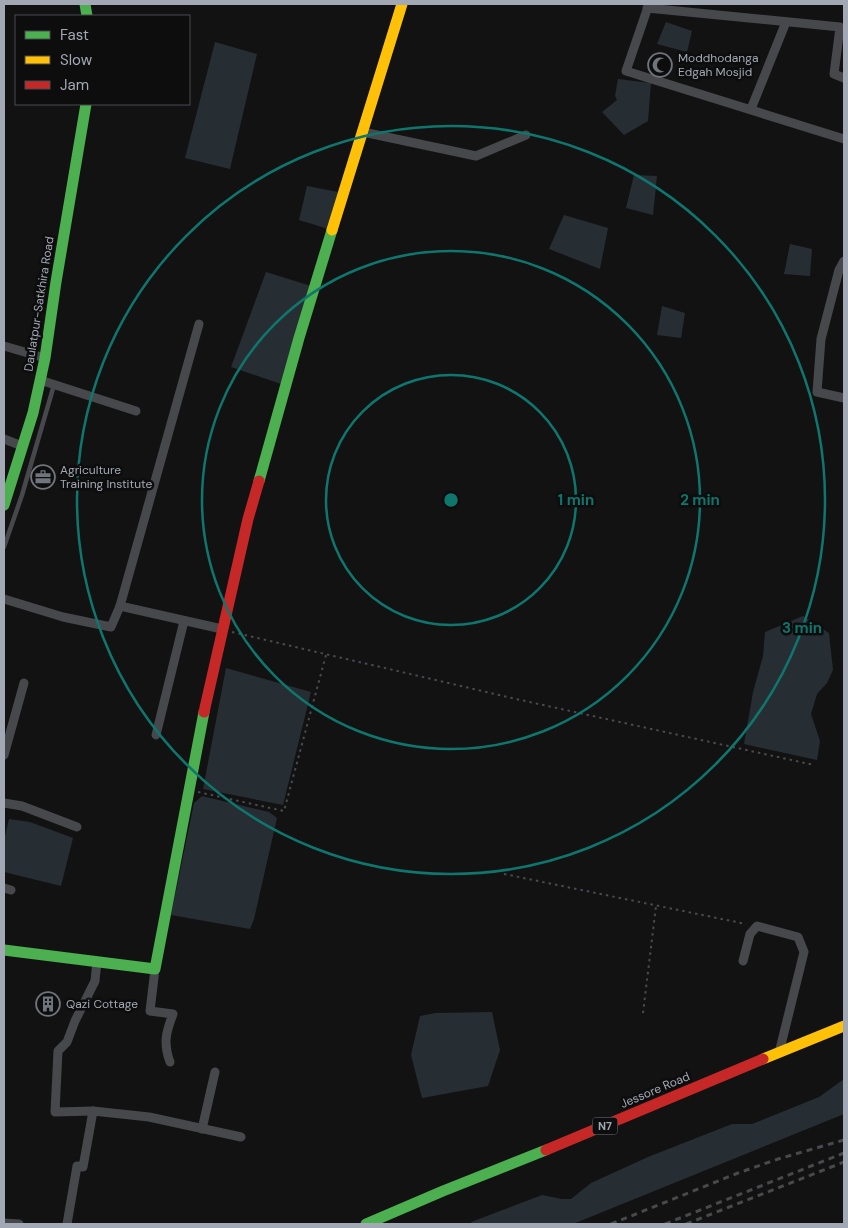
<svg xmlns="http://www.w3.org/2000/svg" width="848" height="1228" font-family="'DM Sans',sans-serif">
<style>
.water{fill:#262e34}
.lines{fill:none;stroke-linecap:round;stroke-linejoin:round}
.path{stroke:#484a4d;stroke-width:2;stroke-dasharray:2.5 4;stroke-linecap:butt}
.lane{stroke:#47484b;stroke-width:4.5}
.street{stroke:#47484b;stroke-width:9}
.fast{stroke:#4caf50;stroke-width:11}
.slow{stroke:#ffc107;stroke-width:11}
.jam{stroke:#c62828;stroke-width:11}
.rail{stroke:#47494b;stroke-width:3;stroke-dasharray:6 5;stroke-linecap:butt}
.ring{fill:none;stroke:#0f766e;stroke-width:2.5}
.labels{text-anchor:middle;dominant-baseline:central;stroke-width:5;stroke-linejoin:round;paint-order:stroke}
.shield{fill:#0d0d0e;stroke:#767a82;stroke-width:1}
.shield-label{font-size:11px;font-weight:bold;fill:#a3a9b4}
.poi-label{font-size:12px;fill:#a3a9b4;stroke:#0d0d0e;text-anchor:start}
.street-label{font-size:12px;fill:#a3a9b4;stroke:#0d0d0e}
.centre{fill:#0f766e;stroke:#0d0d0e;stroke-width:2.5}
.ring-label{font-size:15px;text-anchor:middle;font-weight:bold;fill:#0f766e;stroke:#0d0d0e;stroke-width:5;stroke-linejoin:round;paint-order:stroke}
</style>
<rect width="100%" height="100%" fill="#121213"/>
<!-- water -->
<g class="water">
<polygon points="666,22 692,31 687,52 657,44"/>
<polygon points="215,42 257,54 230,169 185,158"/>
<polygon points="618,79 651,83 648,121 624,135 602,112 617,100 615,96"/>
<polygon points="634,175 657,176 653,215 626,208"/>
<polygon points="307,186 338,192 328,229 299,220"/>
<polygon points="564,215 608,228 600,269 549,249"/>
<polygon points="790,244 812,249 810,276 784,274"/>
<polygon points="266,272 311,286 284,385 231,367"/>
<polygon points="662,306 685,313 681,338 657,335"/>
<polygon points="803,616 829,633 833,670 827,683 817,694 811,714 820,741 817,760 744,744 753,692 763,656 765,632"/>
<polygon points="226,668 311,692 283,805 203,789"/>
<polygon points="202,796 269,812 277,818 254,919 250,929 171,915 194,803"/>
<polygon points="9,819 30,822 73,838 61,886 4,872 4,840"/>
<polygon points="492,1012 500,1050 488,1086 422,1098 411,1055 420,1016 436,1013"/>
<polygon points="844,1079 844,1114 573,1224 472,1224 471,1222 542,1195 562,1199 571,1199 591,1183 648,1157 732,1124 752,1124 819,1097"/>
</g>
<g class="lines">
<!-- path -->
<g class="path">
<polyline points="232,632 516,699 814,765"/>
<polyline points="198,792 284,811 326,655"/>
<polyline points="504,874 746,924"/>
<polyline points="643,1013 656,906"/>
</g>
<!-- lane -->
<polyline class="lane" points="4,547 22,495 54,385"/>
<!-- street -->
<g class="street">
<polyline points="649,4 626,71 844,139"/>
<polyline points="647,8 840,27 834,74 844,78"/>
<polyline points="751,109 786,22"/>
<polyline points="363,132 476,156 526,135"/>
<polyline points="844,261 839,270 821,339 817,392 844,398"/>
<polyline points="199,324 120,606 222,629"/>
<polyline points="4,346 45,358"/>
<polyline points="40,380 136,411"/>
<polyline points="4,439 22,446"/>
<polyline points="4,599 63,617 111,627 120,606"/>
<polyline points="156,735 184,621"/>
<polyline points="4,755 24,683"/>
<polyline points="4,803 22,806 77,827"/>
<polyline points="4,888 11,890"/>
<polyline points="743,961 750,934 757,926 798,937 804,952 779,1053"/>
<path d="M155,969L150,1011L173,1014C166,1032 163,1043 170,1062"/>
<polyline points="93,1111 55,1112 58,1051 67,1042 75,1021 95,981 97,961"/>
<polyline points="202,1129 215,1072"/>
<polyline points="4,1223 19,1224"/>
<polyline points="67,1224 77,1166 83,1167 93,1111 149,1117 241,1137"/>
</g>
<!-- fast -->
<g class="fast">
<polyline points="85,4 87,16"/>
<polyline points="259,481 299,338 332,230"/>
<polyline points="4,505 33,413 45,358 56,282 86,104"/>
<polyline points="4,950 155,969 204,712"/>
<polyline points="366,1224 443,1191 546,1150"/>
</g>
<!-- slow -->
<g class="slow">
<polyline points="332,230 402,4"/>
<polyline points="763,1059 844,1026"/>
</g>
<!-- jam -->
<g class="jam">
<polyline points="204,712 248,519 259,481"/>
<polyline points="546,1150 763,1059"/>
</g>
<!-- rail -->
<g class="rail">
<polyline points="611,1224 738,1173 778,1159 844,1140"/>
<polyline points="665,1224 844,1153"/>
<polyline points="686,1224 844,1162"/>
</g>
</g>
<!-- distance rings -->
<g class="ring">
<circle cx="451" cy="500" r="125"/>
<circle cx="451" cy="500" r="249"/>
<circle cx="451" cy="500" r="374"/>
</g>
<!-- icons -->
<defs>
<g id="mosque-ring" transform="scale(1.25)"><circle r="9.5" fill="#0d0d0e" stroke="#70747c" stroke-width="1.5"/><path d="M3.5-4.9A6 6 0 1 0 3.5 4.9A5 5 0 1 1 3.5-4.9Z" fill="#70747c"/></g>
<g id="office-ring" transform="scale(1.25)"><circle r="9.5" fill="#0d0d0e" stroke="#70747c" stroke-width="1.5"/><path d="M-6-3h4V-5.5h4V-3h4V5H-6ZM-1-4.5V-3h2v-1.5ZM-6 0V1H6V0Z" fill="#70747c"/></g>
<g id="building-ring" transform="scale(1.25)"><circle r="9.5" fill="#0d0d0e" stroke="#70747c" stroke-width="1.5"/><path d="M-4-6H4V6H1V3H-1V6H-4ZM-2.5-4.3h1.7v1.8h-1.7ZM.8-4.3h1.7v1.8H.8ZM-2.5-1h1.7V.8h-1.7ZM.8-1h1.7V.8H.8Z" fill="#70747c"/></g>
</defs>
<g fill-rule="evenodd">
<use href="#mosque-ring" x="660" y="65"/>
<use href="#office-ring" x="43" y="477"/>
<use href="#building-ring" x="48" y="1004"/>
</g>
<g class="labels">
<!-- shield labels -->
<rect class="shield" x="592.5" y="1117.5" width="25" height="17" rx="4"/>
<g class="shield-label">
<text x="605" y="1126">N7</text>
</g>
<!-- poi labels -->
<g class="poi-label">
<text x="678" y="58">Moddhodanga<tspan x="678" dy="14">Edgah Mosjid</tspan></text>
<text x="60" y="470">Agriculture<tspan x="60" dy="14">Training Institute</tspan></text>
<text x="66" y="1004">Qazi Cottage</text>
</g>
<!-- street labels -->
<g class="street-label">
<text transform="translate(39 304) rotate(-81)">Daulatpur-Satkhira Road</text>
<text transform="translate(655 1090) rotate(-23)">Jessore Road</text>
</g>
</g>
<circle cx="451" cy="500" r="8" class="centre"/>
<g class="ring-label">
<text x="576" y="505">1 min</text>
<text x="700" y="505">2 min</text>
<text x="802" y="633">3 min</text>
</g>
<!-- border -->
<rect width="848" height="1228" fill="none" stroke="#a3a9b4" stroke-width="10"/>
<!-- legend -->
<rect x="15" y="15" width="175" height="90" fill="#0d0d0e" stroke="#494b50"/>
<rect x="25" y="31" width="25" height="8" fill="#4caf50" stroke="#494b50"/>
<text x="60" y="40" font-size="15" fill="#a3a9b4">Fast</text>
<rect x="25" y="56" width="25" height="8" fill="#ffc107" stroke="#494b50"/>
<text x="60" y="65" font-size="15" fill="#a3a9b4">Slow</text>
<rect x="25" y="81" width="25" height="8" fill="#c62828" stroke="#494b50"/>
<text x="60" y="90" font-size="15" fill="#a3a9b4">Jam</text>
</svg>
